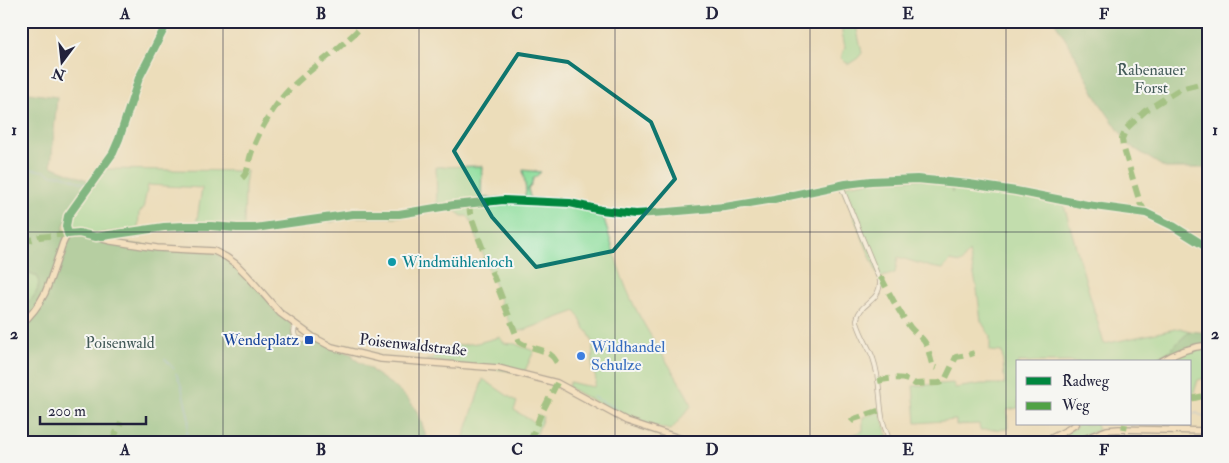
<svg xmlns="http://www.w3.org/2000/svg" width="1229" height="463" font-family="'IM FELL Double Pica',serif">
<style>
.green{fill:#8fde9d;stroke:#58806c}
.forest{fill:#73bd84;stroke:#4a7060}
.lines{fill:none;stroke-linecap:round;stroke-linejoin:round}
.stream{stroke:#79ade6;stroke-width:1}
.street-casing{stroke:#696367;stroke-width:5.5}
.secondary-casing{stroke:#696367;stroke-width:8}
.street{stroke:#fff;stroke-width:4}
.secondary{stroke:#fde5c5;stroke-width:5.5}
.quiet{stroke:#50a245;stroke-width:6;stroke-dasharray:12 6;stroke-linecap:butt}
.cycleway-casing{stroke:#f6f6f2;stroke-width:11}
.cycleway{stroke:#00873e;stroke-width:8}
.marked{fill:none;stroke:#0f766e;stroke-width:4;stroke-linejoin:round}
.grid{fill:none;stroke:#22223b;stroke-width:1;stroke-opacity:0.55}
.culture-dot{fill:#0f9aa8;stroke:#f6f6f2;stroke-width:2}
.transit-dot{fill:#1a4fb4;stroke:#f6f6f2;stroke-width:2}
.shop-dot{fill:#3f7fe0;stroke:#f6f6f2;stroke-width:2}
.labels{text-anchor:middle;dominant-baseline:central;stroke-width:4;stroke-linejoin:round;paint-order:stroke}
.park-label{font-size:16px;fill:#435a58;stroke:#f6f6f2}
.culture-label{font-size:16px;fill:#0d838f;stroke:#f6f6f2;text-anchor:start}
.transit-label{font-size:16px;fill:#164399;stroke:#f6f6f2;text-anchor:end}
.street-label{font-size:16px;fill:#22223b;stroke:#f6f6f2}
.shop-label{font-size:16px;fill:#366cbe;stroke:#f6f6f2;text-anchor:start}
.neatline{fill:none;stroke:#22223b;stroke-width:2}
.grid-label{font-size:16px;text-anchor:middle;font-weight:bold;fill:#22223b}
</style>
<rect width="100%" height="100%" fill="#f6f6f2"/>
<filter id="ink" filterUnits="userSpaceOnUse"><feTurbulence type="fractalNoise" baseFrequency=".02" numOctaves="2"/><feDisplacementMap in="SourceGraphic" scale="10" xChannelSelector="R" yChannelSelector="G"/><feConvolveMatrix kernelMatrix="1 2 1 2 8 2 1 2 1" color-interpolation-filters="sRGB"/></filter>
<filter id="wash" filterUnits="userSpaceOnUse"><feTurbulence type="fractalNoise" baseFrequency=".0096" numOctaves="4" result="noise"/><feDisplacementMap in="SourceGraphic" scale="20" xChannelSelector="R" yChannelSelector="G"/><feGaussianBlur stdDeviation="1.12" result="paint"/><feColorMatrix in="noise" values="0 0 0 0 0 0 0 0 0 0 0 0 0 0 0 0 0 1.4 0 .05"/><feComposite in="paint" operator="in"/></filter>
<g filter="url(#wash)">
<rect width="100%" height="100%" fill="#ecddba"/>
<!-- green -->
<g class="green">
<polygon points="842,21 855,21 862,53 858,58 849,64 845,62 841,58 845,47 842,33"/>
<path d="M482,166L481,198H524L526,191L523,170L541,172L533,179L531,186L528,189L530,197L532,199H562L576,202L575,207H583L602,212C611,241 618,271 631,299C648,336 673,368 692,405L671,430L645,424L623,417L568,387L570,382L582,385L594,387C596,380 597,377 592,371L593,343L588,332L585,329L576,311L522,331H517L516,328L512,329L502,305L499,304L501,302L470,219L467,216H462L451,208L398,217H355L340,219L332,222L325,221V215L354,211L386,212L410,210L436,205L437,203L436,167Z"/>
<polygon points="104,169 247,171 245,186 244,228 196,226 202,188 148,185 143,209 139,213 138,230 92,234 71,229 68,228 68,220"/>
<path d="M917,179L950,182L952,193V184L954,183C991,188 1027,193 1063,202L1104,344L1180,328L1190,331L1167,353L1148,362H1018V408L1007,410L1008,429L980,430L979,424L956,425V420L916,423L913,386L953,383L955,388L981,384H1005L1002,352L990,351V336L981,321L977,289L969,252L961,263L950,261L943,269L931,267L898,257L895,273L879,278L841,186L871,181Z"/>
<path d="M21,272L30,273L37,276C42,287 34,302 21,304Z"/>
<path d="M500,337C505,348 510,341 518,345C523,347 529,349 534,351L524,373L426,360L431,359L445,350L452,346L477,343Z"/>
<polygon points="1208,344 1208,377 1198,380 1192,399 1190,399 1190,362 1157,362 1175,353"/>
<polygon points="483,379 517,402 514,410 535,423 538,415 543,417 534,442 462,442"/>
<polygon points="879,412 881,413 889,442 847,442 847,437 863,431 863,417"/>
<polygon points="1079,424 1096,424 1096,425 1098,430 1074,440 1060,442 1048,442 1073,429"/>
</g>
<!-- forest -->
<g class="forest">
<polygon points="1054,21 1208,21 1208,168 1165,168 1129,145 1099,102 1074,53"/>
<path d="M21,92L57,97L51,166L90,181L64,225L63,237H70L75,235L111,242L212,252L225,257L247,277L292,325V335C300,345 305,338 314,340C325,342 343,351 353,355V358L372,370L373,372C405,393 419,403 427,442H21V304C34,302 42,287 37,276L30,273L21,272Z"/>
<polygon points="1190,331 1208,333 1208,344 1175,353 1157,362 1148,362 1167,353"/>
</g>
<g class="lines">
<!-- stream -->
<g class="stream">
<polyline points="365,28 375,21"/>
<polyline points="21,168 44,171 52,175 62,175 86,184"/>
<polyline points="165,359 174,369"/>
<polyline points="176,373 181,385 189,419 185,442"/>
<polyline points="593,397 616,408 621,415"/>
<polyline points="1190,415 1197,413 1205,418 1208,413"/>
<polyline points="1128,427 1134,424"/>
<polyline points="671,440 677,442"/>
<polyline points="981,442 994,440 1001,442"/>
<polyline points="1092,442 1097,437"/>
</g>
</g>
</g>
<g filter="url(#ink)">
<g class="lines">
<!-- street casing -->
<g class="street-casing">
<g id="street">
<path d="M841,186L880,281C880,303 860,302 857,319C856,327 870,349 873,358C880,377 879,397 882,416C883,425 887,433 890,442"/>
<path d="M296,326C294,330 293,333 296,338L305,340L313,337"/>
</g>
</g>
<!-- secondary casing -->
<g class="secondary-casing">
<g id="secondary">
<polyline points="68,234 66,226 68,216 113,153 119,139 139,78 168,21"/>
<path d="M21,324C31,316 39,305 45,293C50,281 54,269 58,257C62,248 62,239 70,233H79L111,241L157,248L214,251L226,257L236,264L247,275L280,313L313,337L332,347L381,359L498,368L557,383L627,421L691,442"/>
<path d="M1160,362C1175,353 1190,347 1208,345"/>
<polyline points="1044,442 1067,430 1076,424"/>
<polyline points="1076,442 1107,430 1119,429 1208,431"/>
</g>
</g>
<!-- street -->
<use href="#street" class="street"/>
<!-- secondary -->
<use href="#secondary" class="secondary"/>
<!-- quiet -->
<g class="quiet">
<polyline points="1173,24 1177,21"/>
<path d="M242,178C249,172 248,162 251,154C257,136 267,118 278,103C296,78 324,62 346,41C353,35 360,29 365,21"/>
<path d="M469,203L470,213L479,239L519,342C529,349 545,348 553,357C555,359 557,364 560,367"/>
<polyline points="1146,213 1140,203 1123,146 1122,139 1126,129 1145,111 1180,89 1208,82"/>
<polyline points="21,243 39,237 68,234"/>
<path d="M880,281L882,279C890,295 899,312 910,327C914,332 920,336 924,341C929,348 930,359 933,367L936,368"/>
<path d="M878,381C889,378 906,376 915,384L939,383L942,382L945,380L956,357L968,355L974,353"/>
<polyline points="1190,399 1208,395"/>
<polyline points="851,422 854,419 881,410"/>
<polyline points="1124,429 1125,424"/>
<polyline points="112,442 121,422"/>
<polyline points="530,442 540,416 557,383"/>
</g>
<!-- cycleway casing -->
<g class="cycleway-casing">
<polyline id="cycleway" points="168,21 139,78 119,139 113,153 68,216 66,226 68,234 79,233 96,237 164,227 185,226 211,226 237,228 255,228 353,214 399,214 454,205 504,200 570,203 601,210 635,214 667,212 725,207 774,199 846,184 871,181 917,179 969,184 1016,191 1087,205 1146,213 1173,226 1208,248"/>
</g>
<!-- cycleway -->
<use href="#cycleway" class="cycleway"/>
</g>
</g>
<!-- marked area -->
<path d="M0 0H1229V463H0ZM518,54L568,62L651,122L675,179L613,251L536,267L492,217L454,151Z" fill="#ecddba" fill-opacity=".55" fill-rule="evenodd"/>
<path class="marked" d="M518,54L568,62L651,122L675,179L613,251L536,267L492,217L454,151Z"/>
<!-- grid -->
<path class="grid" d="M223,21V442M419,21V442M615,21V442M810,21V442M1006,21V442M21,232H1208"/>
<!-- markers -->
<circle class="culture-dot" cx="392" cy="262" r="5"/>
<rect class="transit-dot" x="304" y="335" width="10" height="10" rx="2.5"/>
<circle class="shop-dot" cx="581" cy="356" r="5"/>
<g class="labels">
<!-- park labels -->
<g class="park-label">
<text x="1151" y="70">Rabenauer<tspan x="1151" dy="18">Forst</tspan></text>
<text x="120" y="343">Poisenwald</text>
</g>
<!-- culture labels -->
<g class="culture-label">
<text x="402" y="262">Windmühlenloch</text>
</g>
<!-- transit labels -->
<g class="transit-label">
<text x="299" y="340">Wendeplatz</text>
</g>
<!-- street labels -->
<g class="street-label">
<text transform="translate(413 345) rotate(6)">Poisenwaldstraße</text>
</g>
<!-- shop labels -->
<g class="shop-label">
<text x="591" y="347">Wildhandel<tspan x="591" dy="18">Schulze</tspan></text>
</g>
</g>
<!-- margin -->
<rect width="1229" height="463" fill="none" stroke="#f6f6f2" stroke-width="55"/>
<!-- legend -->
<rect x="1016" y="360" width="175" height="65" fill="#f6f6f2" stroke="#a1a1a9"/>
<rect x="1026" y="377" width="25" height="8" fill="#00873e" stroke="#a1a1a9"/>
<text x="1062" y="386" font-size="15" fill="#22223b">Radweg</text>
<rect x="1026" y="402" width="25" height="8" fill="#50a245" stroke="#a1a1a9"/>
<text x="1062" y="410" font-size="15" fill="#22223b">Weg</text>
<!-- north arrow -->
<g transform="translate(62 62) rotate(195)" stroke="#f6f6f2" stroke-width="4" paint-order="stroke">
<path d="M0-4L9 19L0 12L-9 19Z" fill="#22223b"/>
<text y="-8" font-size="14" font-weight="bold" text-anchor="middle" fill="#22223b">N</text>
</g>
<!-- scale -->
<path d="M40 416v8h106v-8" fill="none" stroke="#22223b" stroke-width="2.5"/>
<text x="48" y="416" font-size="15" fill="#22223b" stroke="#f6f6f2" stroke-width="4" paint-order="stroke">200 m</text>
<rect x="28" y="28" width="1174" height="408" class="neatline"/>
<g class="grid-label">
<text x="125" y="19">A</text>
<text x="321" y="19">B</text>
<text x="517" y="19">C</text>
<text x="712" y="19">D</text>
<text x="908" y="19">E</text>
<text x="1104" y="19">F</text>
<text x="14" y="135">1</text>
<text x="1215" y="135">1</text>
<text x="14" y="339">2</text>
<text x="1215" y="339">2</text>
<text x="125" y="455">A</text>
<text x="321" y="455">B</text>
<text x="517" y="455">C</text>
<text x="712" y="455">D</text>
<text x="908" y="455">E</text>
<text x="1104" y="455">F</text>
</g>
</svg>
